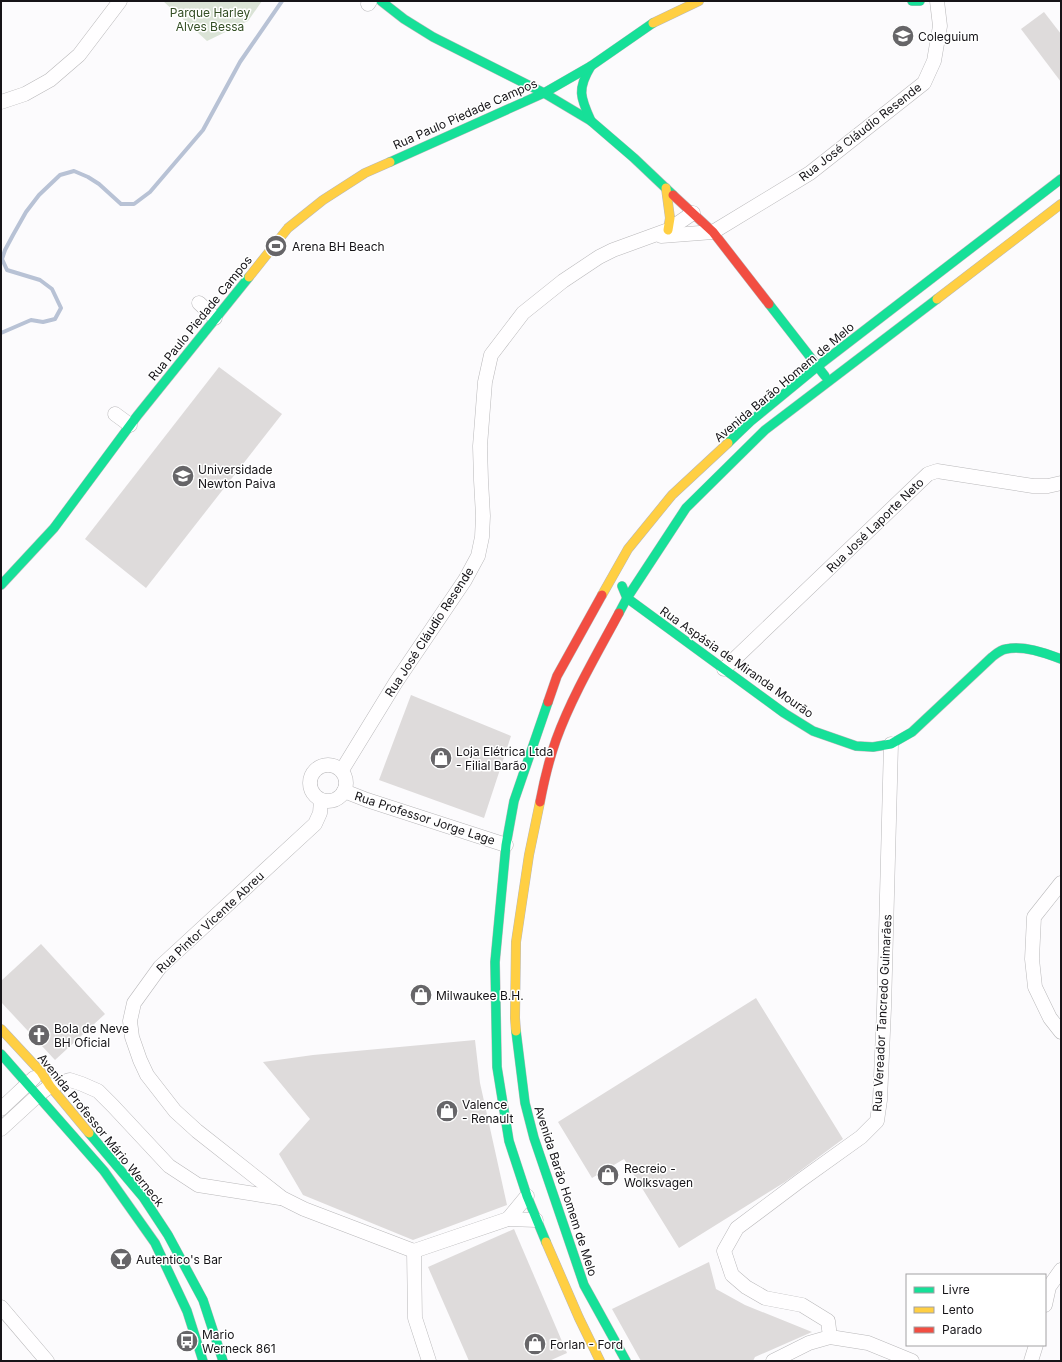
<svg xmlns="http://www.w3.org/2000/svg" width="1062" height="1362" font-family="Inter,sans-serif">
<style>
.green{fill:#dae3d6}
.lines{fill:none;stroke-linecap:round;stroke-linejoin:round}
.stream{stroke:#b8c2d5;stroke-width:4}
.building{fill:#dedbdb}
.street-casing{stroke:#b9b8ba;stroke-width:15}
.fast-casing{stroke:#b9b8ba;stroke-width:10}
.slow-casing{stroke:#b9b8ba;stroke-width:10}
.jam-casing{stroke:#b9b8ba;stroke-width:10}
.street{stroke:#fffeff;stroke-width:14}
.fast{stroke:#16e098;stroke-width:9}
.slow{stroke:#ffcf43;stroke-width:9}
.jam{stroke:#f24e42;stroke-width:9}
.labels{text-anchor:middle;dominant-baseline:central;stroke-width:3;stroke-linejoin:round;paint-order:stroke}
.park-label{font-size:12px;fill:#334e24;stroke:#fff}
.poi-label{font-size:12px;fill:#161418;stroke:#fff;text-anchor:start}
.street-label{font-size:12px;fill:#161418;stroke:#fff}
</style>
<rect width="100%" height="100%" fill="#fcfbfd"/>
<!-- green -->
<polygon class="green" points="163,1 262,1 248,21 207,41"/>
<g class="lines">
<!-- stream -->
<polyline class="stream" points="1,333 31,320 43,322 55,319 61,308 52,289 40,280 7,270 2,259 5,250 13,235 26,212 39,195 60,175 74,171 88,177 99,184 121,204 134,204 150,192 203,130 240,62 282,1"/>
</g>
<!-- building -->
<g class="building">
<polygon points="1044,12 1061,34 1061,82 1021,29"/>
<polygon points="219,367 282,414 146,588 85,539"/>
<polygon points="411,695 511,736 484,818 379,780"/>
<polygon points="41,944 105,1014 55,1060 1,1002 1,981"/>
<polygon points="756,998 843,1139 785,1182 679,1248 624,1159 592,1178 558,1122"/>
<polygon points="475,1040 480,1083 507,1205 413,1240 303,1195 279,1154 310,1119 263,1062 313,1055"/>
<polygon points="514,1229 567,1353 549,1361 469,1361 428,1267"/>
<polygon points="709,1262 716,1289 745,1305 812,1332 755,1357 753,1361 641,1361 612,1309"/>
</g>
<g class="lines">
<!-- street casing -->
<g class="street-casing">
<g id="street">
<polyline points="368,4 370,1"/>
<polyline points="1,102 25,94 50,80 79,55 120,1"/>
<polyline points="661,236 713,232 810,173 924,83 934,61 940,26 937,1"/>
<polyline points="199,303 215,318"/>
<polyline points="115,414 130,425"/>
<polyline points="724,669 928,474 937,471 1033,486 1048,486 1061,483"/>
<circle cx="328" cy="783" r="18"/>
<polyline points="342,770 396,682 465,580 478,556 482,537 483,516 481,480 480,446 485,382 491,355 523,313 563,281 599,257 613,250 668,230 693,213"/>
<polyline points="344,791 367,800 506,845"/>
<polyline points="321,800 320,813 315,824 160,967 134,1003 130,1021 132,1037 140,1060 147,1075 175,1111 197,1131 282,1198 304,1209 414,1251"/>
<polyline points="1061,883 1034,917 1032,959 1035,987 1050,1018 1061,1032"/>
<polyline points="1,1109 34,1078"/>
<polyline points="1,1129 37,1096 50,1086 70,1080 82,1084 98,1091 113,1106 169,1166 198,1185 280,1198"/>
<polyline points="508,1219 527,1196"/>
<polyline points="414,1251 508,1219 536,1220"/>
<polyline points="414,1251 415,1318 429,1361"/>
<polyline points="1045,1305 1049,1287 1061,1270"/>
<polyline points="1,1307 47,1361"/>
<polyline points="830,1337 868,1343 912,1361"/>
<polyline points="773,1361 809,1343 830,1337 828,1321 802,1305 765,1298 746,1287 732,1275 724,1251 737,1228 801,1180 861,1137 877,1121 880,1100 884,1008 891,744"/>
<polyline points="1031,1361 1036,1345"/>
</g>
</g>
<!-- fast casing -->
<g class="fast-casing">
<g id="fast">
<polyline points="381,1 404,19 433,37 544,93 591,121 634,158 673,195"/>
<polyline points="912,1 920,1"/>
<path d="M591,66C577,89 580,97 591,121"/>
<polyline points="390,162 544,93 591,66 653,23"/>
<polyline points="769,304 825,376"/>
<polyline points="728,443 751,421 818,366 1061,179"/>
<polyline points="1,585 54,528 137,416 249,277"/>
<path d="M622,586L627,598L784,713L813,731L856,746L873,747L891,744L912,732L992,657C996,654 1000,650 1006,649C1023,645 1045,653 1061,659"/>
<polyline points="619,613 627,598 686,508 765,430 937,299"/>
<polyline points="516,1031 525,1103 534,1138 584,1285 626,1361"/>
<polyline points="1,1054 104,1171 155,1243 187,1311 203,1361"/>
<polyline points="89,1133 143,1197 168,1235 203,1300 223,1361"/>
<polyline points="546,1242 527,1196 509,1141 497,1067 495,962 506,845 514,801 548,702"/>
</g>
</g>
<!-- slow casing -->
<g class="slow-casing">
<g id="slow">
<polyline points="653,23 699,1"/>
<polyline points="666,188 670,218 668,230"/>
<polyline points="249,277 288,228 323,200 365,173 390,162"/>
<polyline points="937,299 1061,204"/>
<polyline points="602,595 628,549 672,495 728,443"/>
<polyline points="1,1029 41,1072 50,1086 89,1133"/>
<polyline points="516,1031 515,1018 516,942 529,855 540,802"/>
<polyline points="546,1242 579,1318 600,1361"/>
</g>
</g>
<!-- jam casing -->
<g class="jam-casing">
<g id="jam">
<polyline points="673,195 713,232 769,304"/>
<polyline points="548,702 557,676 602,595"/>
<path d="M540,802C544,781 549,760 556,740C572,696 597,654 619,613"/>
</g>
</g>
<!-- street -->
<use href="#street" class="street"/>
<!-- fast -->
<use href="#fast" class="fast"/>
<!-- slow -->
<use href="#slow" class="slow"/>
<!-- jam -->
<use href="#jam" class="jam"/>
</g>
<!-- icons -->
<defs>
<g id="school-disc" transform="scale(1.15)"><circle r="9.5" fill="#666568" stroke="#fff"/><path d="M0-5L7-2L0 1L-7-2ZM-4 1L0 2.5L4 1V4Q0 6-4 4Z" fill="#fff"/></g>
<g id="stadium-disc" transform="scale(1.15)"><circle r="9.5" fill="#666568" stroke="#fff"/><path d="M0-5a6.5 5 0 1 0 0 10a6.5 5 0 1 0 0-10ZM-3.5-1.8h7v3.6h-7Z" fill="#fff"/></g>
<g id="university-disc" transform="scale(1.15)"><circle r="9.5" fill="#666568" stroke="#fff"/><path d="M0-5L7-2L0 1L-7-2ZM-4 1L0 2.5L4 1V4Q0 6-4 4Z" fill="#fff"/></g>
<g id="shop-disc" transform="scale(1.15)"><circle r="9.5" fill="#666568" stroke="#fff"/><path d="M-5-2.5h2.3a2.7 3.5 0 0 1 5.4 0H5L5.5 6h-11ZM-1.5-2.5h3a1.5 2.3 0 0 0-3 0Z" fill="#fff"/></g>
<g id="church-disc" transform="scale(1.15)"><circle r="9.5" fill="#666568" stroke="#fff"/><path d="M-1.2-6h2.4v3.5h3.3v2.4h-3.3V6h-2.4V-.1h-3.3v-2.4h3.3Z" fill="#fff"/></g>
<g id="bar-disc" transform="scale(1.15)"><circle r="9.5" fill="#666568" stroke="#fff"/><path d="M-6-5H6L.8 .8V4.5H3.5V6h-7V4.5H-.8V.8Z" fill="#fff"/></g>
<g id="bus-disc" transform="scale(1.15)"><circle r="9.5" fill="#666568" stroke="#fff"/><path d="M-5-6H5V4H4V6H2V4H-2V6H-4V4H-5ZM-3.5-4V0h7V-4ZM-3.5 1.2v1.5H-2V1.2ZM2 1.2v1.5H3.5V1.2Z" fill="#fff"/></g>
</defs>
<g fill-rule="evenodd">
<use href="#school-disc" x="903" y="36"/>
<use href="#stadium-disc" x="276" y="246"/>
<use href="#university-disc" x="183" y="476"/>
<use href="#shop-disc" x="441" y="758"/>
<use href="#shop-disc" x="421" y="995"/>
<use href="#church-disc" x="39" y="1035"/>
<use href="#shop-disc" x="447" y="1111"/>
<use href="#shop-disc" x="608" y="1175"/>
<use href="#bar-disc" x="121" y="1259"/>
<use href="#bus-disc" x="187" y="1341"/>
<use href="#shop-disc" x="535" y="1344"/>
</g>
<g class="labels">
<!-- park labels -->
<g class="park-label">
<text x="210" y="12">Parque Harley<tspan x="210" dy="14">Alves Bessa</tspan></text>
</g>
<!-- poi labels -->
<g class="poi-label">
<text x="918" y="36">Coleguium</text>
<text x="292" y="246">Arena BH Beach</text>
<text x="198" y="469">Universidade<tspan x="198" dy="14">Newton Paiva</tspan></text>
<text x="456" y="751">Loja Elétrica Ltda<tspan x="456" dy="14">- Filial Barão</tspan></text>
<text x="436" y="995">Milwaukee B.H.</text>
<text x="54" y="1028">Bola de Neve<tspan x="54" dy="14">BH Oficial</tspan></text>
<text x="462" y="1104">Valence<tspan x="462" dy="14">- Renault</tspan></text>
<text x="624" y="1168">Recreio -<tspan x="624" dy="14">Wolksvagen</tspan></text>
<text x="136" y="1259">Autentico's Bar</text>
<text x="202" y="1334">Mario<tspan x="202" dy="14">Werneck 861</tspan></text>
<text x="550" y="1344">Forlan - Ford</text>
</g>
<!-- street labels -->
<g class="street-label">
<text transform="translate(465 114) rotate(-24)">Rua Paulo Piedade Campos</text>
<text transform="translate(860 132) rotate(-38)">Rua José Cláudio Resende</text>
<text transform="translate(200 318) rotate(-51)">Rua Paulo Piedade Campos</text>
<text transform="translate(784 382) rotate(-40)">Avenida Barão Homem de Melo</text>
<text transform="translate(875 525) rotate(-44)">Rua José Laporte Neto</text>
<text transform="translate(429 632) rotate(-57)">Rua José Cláudio Resende</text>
<text transform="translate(737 662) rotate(35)">Rua Aspásia de Miranda Mourão</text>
<text transform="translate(425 818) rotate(18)">Rua Professor Jorge Lage</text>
<text transform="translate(210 922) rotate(-43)">Rua Pintor Vicente Abreu</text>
<text transform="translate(882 1013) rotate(-87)">Rua Vereador Tancredo Guimarães</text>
<text transform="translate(101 1130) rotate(51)">Avenida Professor Mário Werneck</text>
<text transform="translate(566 1191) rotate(72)">Avenida Barão Homem de Melo</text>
</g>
</g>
<!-- border -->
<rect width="1062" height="1362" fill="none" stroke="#161418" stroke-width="4"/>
<!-- legend -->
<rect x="906" y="1274" width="140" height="72" fill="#ffffff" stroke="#a2a1a3"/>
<rect x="914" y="1287" width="20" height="6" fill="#16e098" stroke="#a2a1a3"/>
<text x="942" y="1294" font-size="12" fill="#161418">Livre</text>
<rect x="914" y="1307" width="20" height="6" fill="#ffcf43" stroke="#a2a1a3"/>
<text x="942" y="1314" font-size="12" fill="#161418">Lento</text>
<rect x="914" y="1327" width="20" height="6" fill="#f24e42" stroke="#a2a1a3"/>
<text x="942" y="1334" font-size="12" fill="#161418">Parado</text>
</svg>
